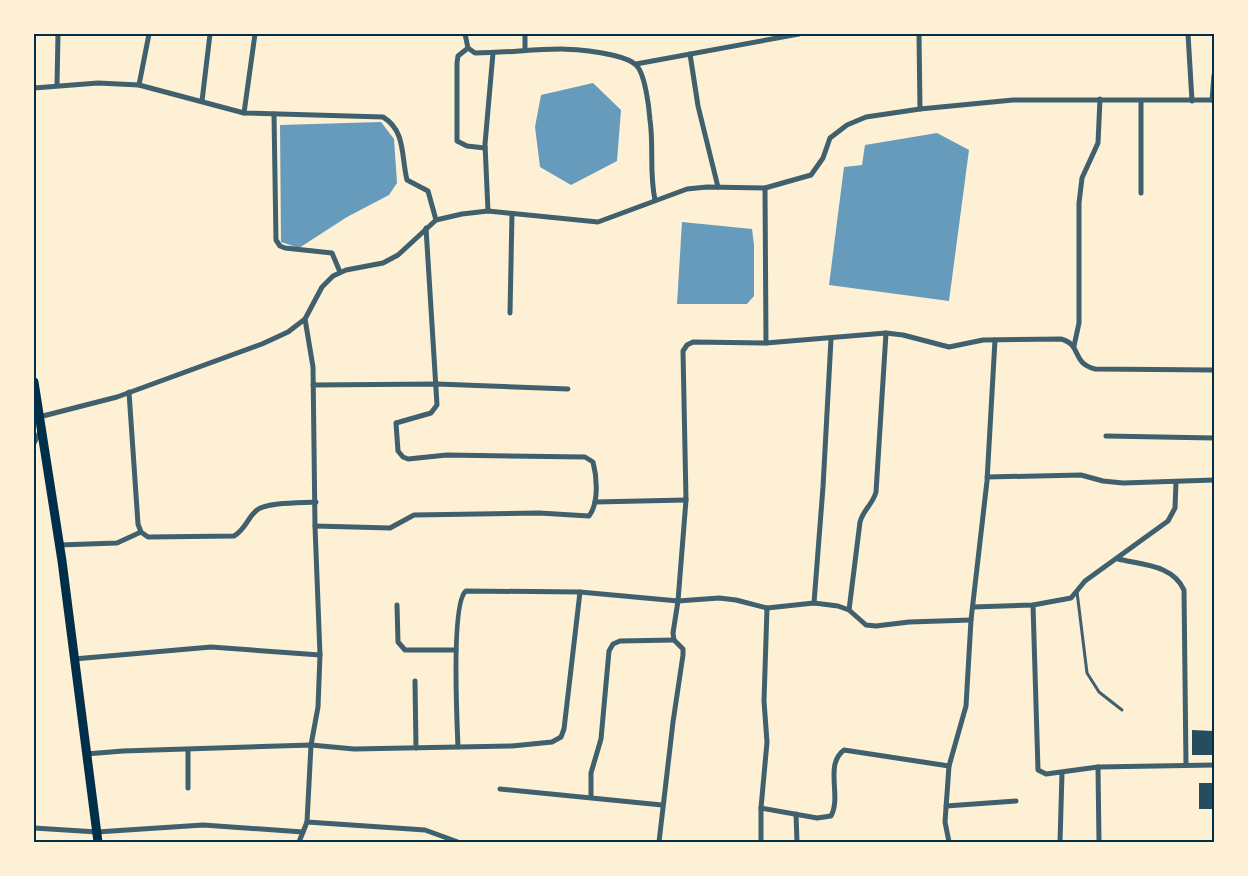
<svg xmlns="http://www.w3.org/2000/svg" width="1248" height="876" font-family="Quicksand,sans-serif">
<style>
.water{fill:#669bbc}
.building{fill:#264d5e}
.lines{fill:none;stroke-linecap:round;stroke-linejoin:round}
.service{stroke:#3f606c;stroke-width:3}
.minor{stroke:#3f606c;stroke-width:5}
.primary{stroke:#003049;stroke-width:9}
.neatline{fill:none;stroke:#003049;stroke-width:2}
</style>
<rect width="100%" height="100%" fill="#fdf0d5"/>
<!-- water -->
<g class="water">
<polygon points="593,83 621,110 617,161 571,185 540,167 535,127 541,95"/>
<polygon points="381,122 394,139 397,183 389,195 347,217 299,248 281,242 280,125"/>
<polygon points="937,133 969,150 949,301 829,285 844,167 862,165 865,145"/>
<polygon points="682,222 752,229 754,245 754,296 747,304 677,304"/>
</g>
<!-- building -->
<g class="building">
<polygon points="1192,730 1214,731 1214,755 1192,755"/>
<rect x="1199" y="783" width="15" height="26"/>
</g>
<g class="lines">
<!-- service -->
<polyline class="service" points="1077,592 1087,673 1099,692 1122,710"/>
<!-- minor -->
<g class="minor">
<path d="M465,34L468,48L475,53C524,53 563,43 612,55C620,57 630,59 636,65C645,73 649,107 650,120C654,148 649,171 655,200"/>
<polyline points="525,34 525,50"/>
<polyline points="919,34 920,109"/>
<polyline points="1188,34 1192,101"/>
<polyline points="468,48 458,56 457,63 457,141 467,146 485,148"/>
<polyline points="690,54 698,106 718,187"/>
<polyline points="636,64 799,34"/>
<polyline points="57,85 58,34"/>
<polyline points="139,85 149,34"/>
<path d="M34,88L98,83L139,85L244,113L383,117C406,131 401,156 407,180L428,191L436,220"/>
<polyline points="1212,100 1214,75"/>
<polyline points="202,101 210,34"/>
<polyline points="1141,101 1141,193"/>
<polyline points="244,113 255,34"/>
<polyline points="274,114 276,240 280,246 285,248 332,253 340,272"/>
<polyline points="765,188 766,343"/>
<polyline points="488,211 485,144 493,53"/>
<polyline points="510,313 512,214"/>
<polyline points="1074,346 1079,323 1079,203 1082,178 1098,143 1100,99"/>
<polyline points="313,385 437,384 568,389"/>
<path d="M129,392L138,524L141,532L148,537L234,536C246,529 247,518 257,510C268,502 302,503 316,502"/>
<polyline points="39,417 117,397 262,344 288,332 305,319 322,287 333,276 346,270 383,263 398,255 436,220 462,214 488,211 598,222 687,189 707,187 765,188 811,175 823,158 830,138 847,125 866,117 920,109 1013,100 1214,100"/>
<polyline points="1106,436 1214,438"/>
<polyline points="34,443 41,430"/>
<polyline points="987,477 1081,475 1103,481 1123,483 1214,480"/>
<polyline points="595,502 686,500"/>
<path d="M315,526L390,528L414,515L539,513L589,516C599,503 597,477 593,462L585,457L447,455L408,459L403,457L398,451L396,423L431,413L437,405L426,228"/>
<polyline points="59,545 117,543 141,532"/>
<path d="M1118,559C1143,565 1173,565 1184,590L1186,765"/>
<polyline points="814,603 823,487 831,339"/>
<polyline points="397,605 398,642 405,650 456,650"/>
<polyline points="1033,605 1038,770 1046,774 1098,767 1214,765"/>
<polyline points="973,607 1033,605 1071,598 1085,581 1168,521 1175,508 1176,482"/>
<path d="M849,610L860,522C863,510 873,504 876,492L886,333"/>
<polyline points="74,659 211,647 320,655"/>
<polyline points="415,681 416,748"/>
<path d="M458,747C457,723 451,602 466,591L580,592L678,601L719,598L736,600L767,608L814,603L838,606L849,610L866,625L876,626L909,622L971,620"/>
<polyline points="86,754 123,751 311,745 354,749 512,746 552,742 561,737 564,729 580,592"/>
<polyline points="1098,767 1099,842"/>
<polyline points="188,788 188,750"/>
<polyline points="500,789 662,805"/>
<polyline points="591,797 591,773 601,739 609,651 613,644 620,641 674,640"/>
<polyline points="946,806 1016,801"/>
<path d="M761,808L817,818L831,816C842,796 824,765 844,750L949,766"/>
<polyline points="796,814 797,842"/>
<polyline points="307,822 425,830 458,842"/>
<polyline points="34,828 97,832 203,825 303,832"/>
<polyline points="299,842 307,822 311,745 318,707 320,655 315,526 313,367 305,319"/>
<path d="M659,842L673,722L683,655V649L674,640L673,633L678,601L686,500L683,351L687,345L693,342L766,343L886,333L903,335L949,347L983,340L1061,339C1083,345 1070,362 1095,369L1214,370"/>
<polyline points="761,842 761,808 767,742 764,701 767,608"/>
<polyline points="949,842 945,822 949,766 966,706 971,620 987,481 995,340"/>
<polyline points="1060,842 1062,773"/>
</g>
<!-- primary -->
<polyline class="primary" points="34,382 62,561 98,842"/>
</g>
<!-- border -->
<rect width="1248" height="876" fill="none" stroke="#fdf0d5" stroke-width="70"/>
<rect x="35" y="35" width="1178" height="806" class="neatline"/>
</svg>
